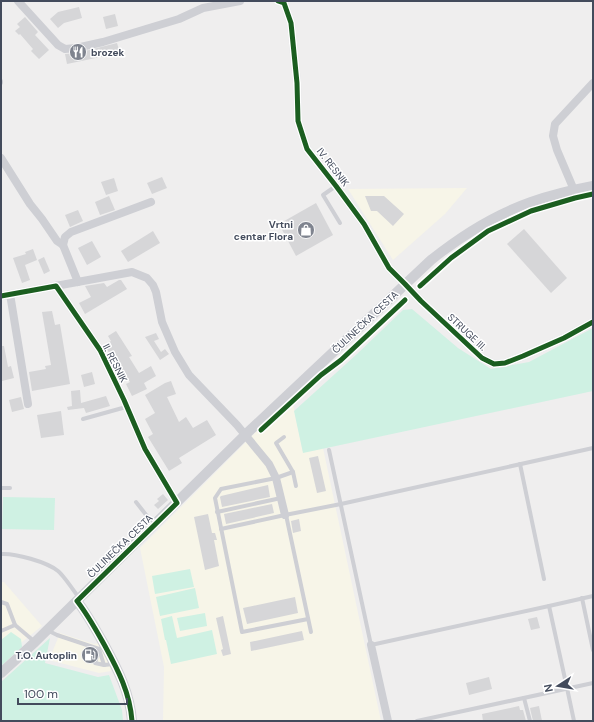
<svg xmlns="http://www.w3.org/2000/svg" width="594" height="722" font-family="'DM Sans',sans-serif">
<style>
.commercial{fill:#f7f5e8}
.green{fill:#cff1e3}
.building{fill:#d6d6d8}
.lines{fill:none;stroke-linecap:round;stroke-linejoin:round}
.service{stroke:#cecfd4;stroke-width:4}
.minor{stroke:#cecfd4;stroke-width:8}
.tertiary{stroke:#cecfd4;stroke-width:10}
.cycleway-casing{stroke:#fff;stroke-width:8}
.cycleway{stroke:#1b5e20;stroke-width:5}
.labels{text-anchor:middle;dominant-baseline:central;stroke-width:3;stroke-linejoin:round;paint-order:stroke}
.poi-label{font-size:10px;font-weight:bold;fill:#434b5c;stroke:#fff;text-anchor:end}
.street-label{font-size:10px;fill:#434b5c;stroke:#fff}
</style>
<rect width="100%" height="100%" fill="#efeeee"/>
<!-- commercial -->
<g class="commercial">
<polygon points="467,188 445,214 393,260 348,189"/>
<polygon points="292,399 303,452 323,448 381,721 163,721 164,667 140,548 262,426"/>
<polygon points="1,582 4,582 42,626 1,659"/>
<polygon points="60,633 94,644 99,643 109,662 111,671 99,673 49,660"/>
</g>
<!-- green -->
<g class="green">
<polygon points="412,309 458,348 491,369 529,362 593,328 593,391 303,453 294,411 357,354 403,310"/>
<polygon points="3,497 55,498 54,530 2,529"/>
<polygon points="190,569 194,587 155,594 152,576"/>
<polygon points="195,588 199,608 160,616 156,597"/>
<polygon points="205,613 207,626 180,631 177,618"/>
<polygon points="172,616 177,638 212,630 217,654 171,664 166,640 165,640 161,619"/>
<polygon points="11,632 21,639 22,647 1,666 1,640"/>
<polygon points="50,638 45,663 98,677 109,675 122,710 123,721 1,721 1,682"/>
</g>
<!-- building -->
<g class="building">
<polygon points="79,7 82,18 64,23 58,28 50,19 58,12"/>
<polygon points="115,14 118,26 106,29 103,17"/>
<polygon points="25,17 38,32 35,35 49,50 39,59 31,51 33,49 20,34 19,35 15,31 20,27 17,24"/>
<polygon points="117,43 120,53 67,64 65,54 77,53"/>
<polygon points="162,177 167,188 152,194 147,183"/>
<polygon points="114,178 118,191 106,195 101,182"/>
<polygon points="109,196 115,210 100,215 95,202"/>
<polygon points="365,196 384,196 404,214 393,226 377,211 371,211"/>
<polygon points="316,203 333,235 296,256 279,224"/>
<polygon points="78,210 83,221 70,227 65,215"/>
<polygon points="524,229 567,278 551,293 507,244"/>
<polygon points="153,231 160,243 128,262 121,251"/>
<polygon points="92,241 101,257 87,265 78,248"/>
<polygon points="33,249 37,260 25,265 30,280 22,283 13,258 26,254 25,252"/>
<polygon points="44,257 50,271 44,274 38,260"/>
<polygon points="119,280 121,280 127,289 85,314 79,303 91,297 85,286 104,283 107,287"/>
<polygon points="52,311 55,325 60,324 70,384 32,391 29,372 46,369 45,366 51,365 42,312"/>
<polygon points="116,331 132,356 129,357 139,373 151,366 156,376 144,383 147,389 132,396 126,384 130,382 118,364 117,365 104,345 111,341 108,336"/>
<polygon points="156,333 159,339 154,341 161,352 165,349 169,354 160,360 145,337"/>
<polygon points="1,346 4,346 8,367 11,366 14,378 2,381 1,376"/>
<polygon points="92,372 95,384 84,387 81,375"/>
<polygon points="171,381 176,394 167,397 179,422 186,417 193,428 207,420 216,435 179,458 182,463 169,471 148,437 153,434 145,419 155,413 145,395 165,383"/>
<polygon points="80,390 81,403 106,396 110,406 86,413 84,408 68,410 67,407 72,406 71,391"/>
<polygon points="21,397 24,409 12,412 9,400"/>
<polygon points="61,411 64,435 41,438 37,415"/>
<polygon points="318,456 326,491 317,493 309,458"/>
<polygon points="268,485 270,497 222,507 220,497 221,496"/>
<polygon points="163,494 168,500 158,509 154,505 159,501 157,499"/>
<polygon points="272,504 274,513 226,524 224,514"/>
<polygon points="208,514 212,533 215,533 217,540 214,540 219,566 205,570 194,517"/>
<polygon points="299,519 301,531 293,533 291,521"/>
<polygon points="295,597 298,613 247,624 243,608"/>
<polygon points="223,616 231,654 223,656 221,650 223,649 216,618"/>
<polygon points="537,617 540,628 531,630 528,619"/>
<polygon points="302,631 304,640 251,651 250,642"/>
<polygon points="489,677 492,689 469,695 466,683"/>
<polygon points="519,706 520,710 523,710 526,721 483,721 482,714"/>
<polygon points="539,706 542,721 533,721 530,708"/>
</g>
<g class="lines">
<!-- service -->
<g class="service">
<polyline points="1,81 1,83"/>
<polyline points="336,186 323,195 340,223"/>
<polyline points="83,419 126,407"/>
<polyline points="284,437 276,443 293,472 296,486"/>
<polyline points="329,450 371,645 549,606 593,596"/>
<polyline points="520,464 544,579"/>
<polyline points="293,472 276,478 221,489 215,498 242,632 308,619"/>
<polyline points="1,488 10,488"/>
<polyline points="136,502 154,525"/>
<polyline points="217,512 281,498"/>
<polyline points="286,515 311,632"/>
<polyline points="221,529 285,515 341,504 593,448"/>
<path d="M1,554C15,553 47,562 58,571C64,576 74,591 79,598"/>
<polyline points="582,598 593,650"/>
<polyline points="1,602 7,604 15,625 35,642"/>
<polyline points="549,606 567,688 574,721"/>
<polyline points="47,630 57,635 99,649 105,646"/>
<polyline points="1,631 15,625"/>
<polyline points="99,649 104,665 113,664"/>
<polyline points="99,649 95,663 104,665"/>
<polyline points="524,698 530,721"/>
<polyline points="417,721 593,683"/>
</g>
<!-- minor -->
<g class="minor">
<polyline points="18,1 58,45 65,49 76,48 103,42 179,19 203,8 240,1"/>
<polyline points="278,1 284,3 291,23 297,83 298,121 307,149 336,186 364,224 389,268 405,284 421,301 482,358 494,364 505,363 523,356 564,338 593,322"/>
<polyline points="1,158 30,204 42,219 57,241 63,245 78,282"/>
<polyline points="574,190 557,150 553,136 555,124 593,83"/>
<polyline points="63,245 65,237 71,232 151,202"/>
<polyline points="56,286 100,350 124,400 145,449 177,503"/>
<polyline points="10,294 28,404"/>
<polyline points="1,296 132,272 147,278 153,285 156,292 162,322 175,352 189,375 237,425 269,464 276,478 285,515"/>
<polyline points="371,645 388,721"/>
</g>
<!-- tertiary -->
<g class="tertiary">
<path d="M77,601C88,615 96,630 105,646C118,670 130,693 132,721"/>
<path d="M1,673L35,642L245,435L431,260C461,236 494,215 531,202C551,195 572,190 593,186"/>
</g>
<!-- cycleway casing -->
<g class="cycleway-casing">
<g id="cycleway">
<polyline points="278,1 284,3 291,23 297,83 298,121 307,149 336,186 364,224 389,268 405,284 421,301 482,358 494,364 505,363 523,356 564,338 593,322"/>
<polyline points="420,286 451,258 488,231 531,211 575,198 593,194"/>
<path d="M1,296L56,286L100,350L124,400L145,449L177,503L77,601C88,615 96,630 105,646C118,670 130,693 132,721"/>
<polyline points="261,430 321,375 341,360 405,300"/>
</g>
</g>
<!-- cycleway -->
<use href="#cycleway" class="cycleway"/>
</g>
<!-- icons -->
<defs>
<g id="restaurant-disc" transform="scale(0.9)"><circle r="9.5" fill="#7f848f" stroke="#fff"/><path d="M-5-6h1v4h1v-4h1v4h1v-4h1v5L-1.5 .5V6h-2V.5L-5-1ZM5-6V6H3V1.5H1.5Q1.5-4 5-6Z" fill="#fff"/></g>
<g id="shop-disc" transform="scale(0.9)"><circle r="9.5" fill="#7f848f" stroke="#fff"/><path d="M-5-2.5h2.3a2.7 3.5 0 0 1 5.4 0H5L5.5 6h-11ZM-1.5-2.5h3a1.5 2.3 0 0 0-3 0Z" fill="#fff"/></g>
<g id="fuel-disc" transform="scale(0.9)"><circle r="9.5" fill="#7f848f" stroke="#fff"/><path d="M-5.5-6h7V0h2V4h1.3V-2.5L3-4.5l.8-.8L6-3V5H2.5V1h-1V6h-7ZM-4.2-4.7v3.2H.2V-4.7Z" fill="#fff"/></g>
</defs>
<g fill-rule="evenodd">
<use href="#restaurant-disc" x="78" y="52"/>
<use href="#shop-disc" x="306" y="230"/>
<use href="#fuel-disc" x="90" y="655"/>
</g>
<g class="labels">
<!-- poi labels -->
<g class="poi-label">
<text x="91" y="52" text-anchor="start">brozek</text>
<text x="293" y="224">Vrtni<tspan x="293" dy="12">centar Flora</tspan></text>
<text x="77" y="655">T.O. Autoplin</text>
</g>
<!-- street labels -->
<g class="street-label">
<text transform="translate(333 167) rotate(52)">IV. RESNIK</text>
<text transform="translate(365 322) rotate(-43)">ČULINEČKA CESTA</text>
<text transform="translate(467 332) rotate(43)">STRUGE III.</text>
<text transform="translate(115 363) rotate(63)">II. RESNIK</text>
<text transform="translate(120 546) rotate(-44)">ČULINEČKA CESTA</text>
</g>
</g>
<!-- border -->
<rect width="594" height="722" fill="none" stroke="#434b5c" stroke-width="4"/>
<!-- north arrow -->
<g transform="translate(558 686) rotate(258)" stroke="#ffffff" stroke-width="3" paint-order="stroke">
<path d="M0-3L7 15L0 10L-7 15Z" fill="#434b5c"/>
<text y="-6" font-size="11" font-weight="bold" text-anchor="middle" fill="#434b5c">N</text>
</g>
<!-- scale -->
<path d="M18 698v6h109v-6" fill="none" stroke="#434b5c" stroke-width="2"/>
<text x="24" y="698" font-size="12" fill="#434b5c" stroke="#ffffff" stroke-width="3" paint-order="stroke">100 m</text>
</svg>
